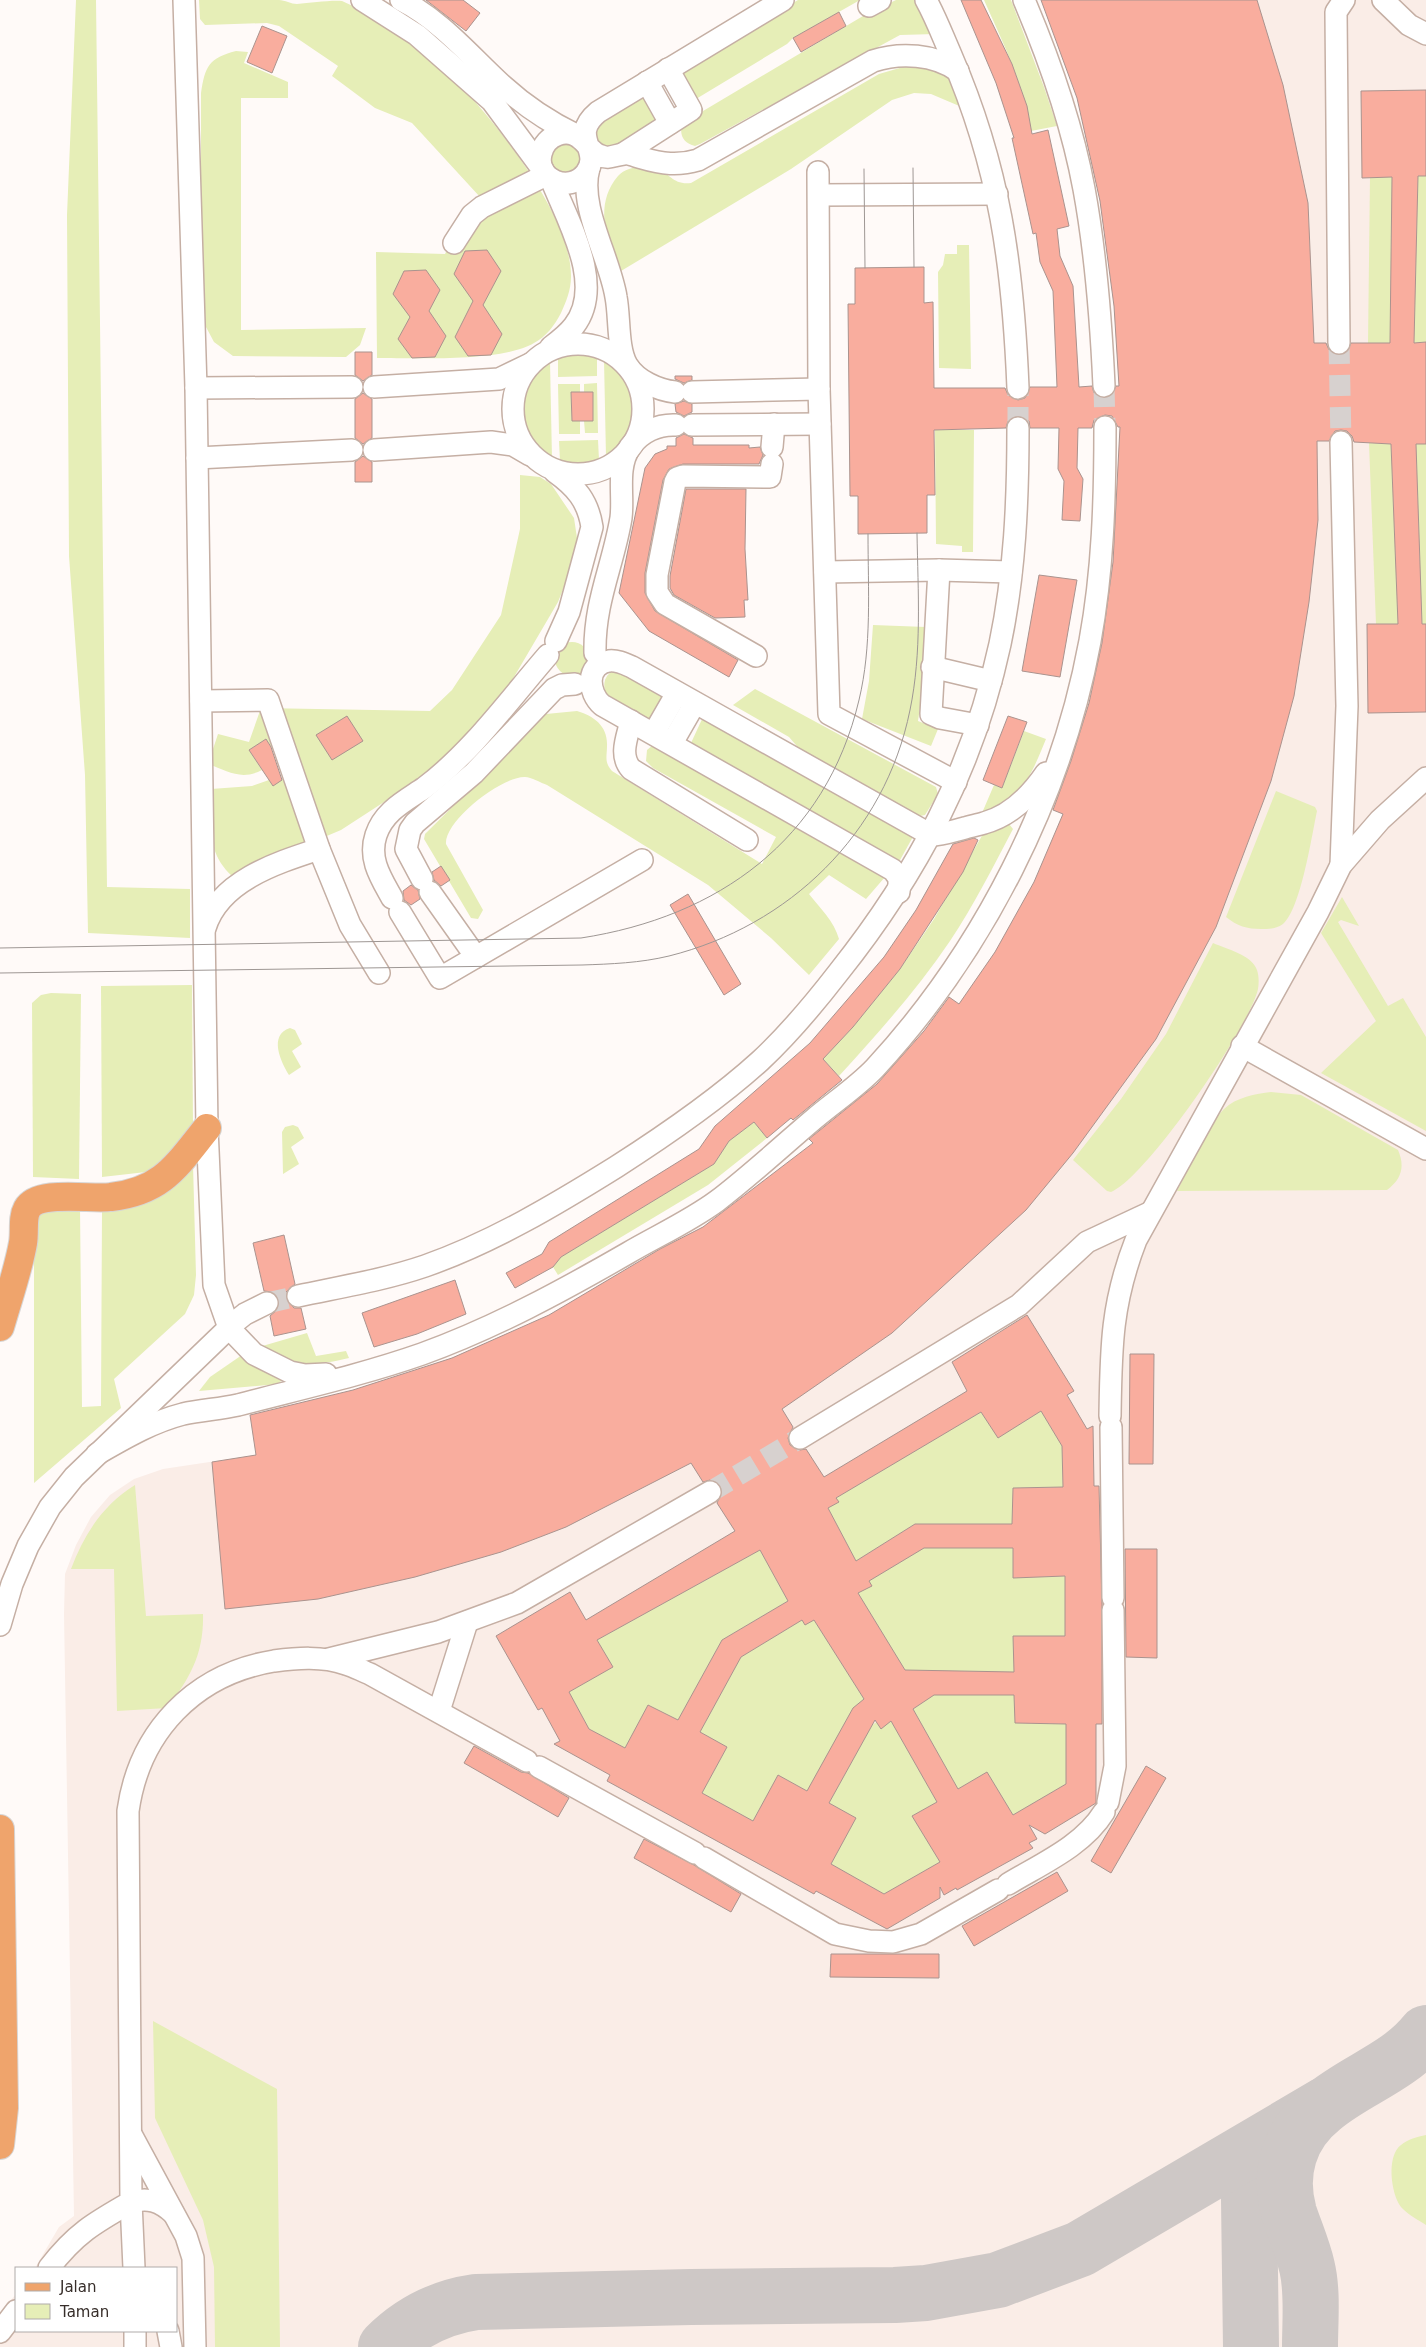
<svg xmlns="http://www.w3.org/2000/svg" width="1426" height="2347" font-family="'DejaVu Sans',sans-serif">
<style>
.built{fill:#faede7}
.green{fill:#e6eeb7}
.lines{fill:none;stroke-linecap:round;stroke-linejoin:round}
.taxiway{stroke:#cec8c6;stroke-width:56}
.building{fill:#f9ad9e;stroke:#aa938e;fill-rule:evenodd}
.minor-tunnel{stroke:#d7d1cf;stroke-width:21;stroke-dasharray:21 11;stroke-linecap:butt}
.minor-casing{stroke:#c5afa4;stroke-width:24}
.major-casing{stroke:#d7d5d4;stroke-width:30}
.minor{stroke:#fff;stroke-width:21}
.major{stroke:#efa46c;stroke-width:28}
.tram{stroke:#9e9794;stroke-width:1}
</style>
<rect width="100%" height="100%" fill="#fffaf8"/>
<!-- built -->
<polygon class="built" points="1114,0 1426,0 1426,2347 0,2347 0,2313 16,2294 16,2331 176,2331 176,2268 35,2268 59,2227 74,2216 64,1614 65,1574 76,1545 91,1517 110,1495 134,1479 163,1469 256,1455 579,1378 959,1004 995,952 1034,882 1063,814 1150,731"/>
<!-- green -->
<g class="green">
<polygon points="76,0 96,0 107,887 190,889 190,938 88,933 85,775 69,556 67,215"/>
<path d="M199,0C226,0 253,0 279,0C285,0 291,4 297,4C311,3 330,0 342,1C374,15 405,34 432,58C480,100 572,211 571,277C571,290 566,302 561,313C554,326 547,336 534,343C503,362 415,358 377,358L376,252L445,254L463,217L480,197L412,123L375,108L332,76L338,66L279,26L267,23L205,25L200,19Z"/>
<polygon points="798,0 860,0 793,38 787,44 696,99 678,71"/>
<path d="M896,0H918L936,34L900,35L700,144L695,146C684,144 679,135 682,125L693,117L863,16Z"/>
<path d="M984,0H1011L1044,87L1057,126L1031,131C1024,85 1003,43 984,0Z"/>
<path d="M236,51L248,52L244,63L288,82V98H241V330L366,328L360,345L346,357L233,356L214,342L206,327L201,298V93C205,66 209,58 236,51Z"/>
<path d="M910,65L950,72L964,108L931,94L914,93L892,100L791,169L616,274C608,241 593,205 618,176C627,166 645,165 657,169C671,174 673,185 691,183L879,74Z"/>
<polygon points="645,92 660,120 616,148 606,148 596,141 595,126"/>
<path d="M556,142L577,145C583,167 581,171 558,173L548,162Z"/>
<polygon points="1418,176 1426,176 1426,347 1425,342 1414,343"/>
<polygon points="1370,177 1392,177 1390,343 1368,343"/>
<polygon points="957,245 969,245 971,369 939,368 938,272 943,265 945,254 957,254"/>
<polygon points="584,353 597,357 597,376 558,377 558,357"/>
<path d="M604,360C644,379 641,437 606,457Z"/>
<path d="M550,361L552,459C516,434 510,386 550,361Z"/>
<polygon points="597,383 598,433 585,433 584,421 593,420 593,392 584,392 584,384"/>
<polygon points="558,384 580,384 580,392 571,393 572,421 580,421 580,434 559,434"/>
<polygon points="935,430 974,430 973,552 962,552 962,546 936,544"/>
<polygon points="598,440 599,460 581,466 560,461 559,441"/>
<polygon points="1369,443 1391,444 1398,624 1376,624"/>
<polygon points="1416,444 1426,444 1426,624 1422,624"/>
<path d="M520,475L540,477L551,484L574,518L577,538L575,559L558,602L500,701L462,742L418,780L341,830L232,876C205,851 211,823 211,789L252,786L269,780L273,786L289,775L266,739L249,750L262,770C241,781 228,771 208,764L218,734L249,742L261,708L430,711L452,690L501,615L520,529Z"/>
<polygon points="873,625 926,627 925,673 918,721 938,729 931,746 862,719 869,681"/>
<circle cx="572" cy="659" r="17"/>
<path d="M614,670L669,694L652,722L606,696C603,684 603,677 614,670Z"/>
<polygon points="755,689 936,787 938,794 925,815 920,816 802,752 789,737 733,705"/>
<path d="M577,711C594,716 608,726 607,746C607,757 604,762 612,771L762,864L776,837L653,768L646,761L647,750L653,745L885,877L866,899L829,875L809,894C820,908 834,921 839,939L809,975L771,938L708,885L547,785C541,783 531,777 525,777C502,776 444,821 446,844L483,910L478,919L471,918L424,839L425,834L546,714Z"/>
<polygon points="703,717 914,835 900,860 897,862 691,743"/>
<path d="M1024,731L1046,739C1029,780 1024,795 982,813L994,785L1002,788Z"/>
<path d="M1276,791L1315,807L1317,811C1312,834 1301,909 1283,924C1276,929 1269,929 1261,929C1247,929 1237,926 1226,917Z"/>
<path d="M1005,824H1009L1013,829C993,867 974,905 950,941C917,990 878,1033 839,1076L823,1059L853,1027L900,969L934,919L983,834Z"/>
<polygon points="1342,897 1359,926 1341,920 1338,922 1388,1006 1403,998 1426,1037 1426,1131 1321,1073 1376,1021 1321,933"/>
<path d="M1213,943C1227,949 1252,955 1257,970C1259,976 1259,983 1258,989C1250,1027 1145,1179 1111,1192L1107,1191L1073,1160L1121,1099L1166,1034Z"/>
<polygon points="192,985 193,1125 155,1171 102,1177 101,986"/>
<polygon points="51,993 81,994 79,1179 33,1177 32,1003 41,995"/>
<path d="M290,1028L295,1030L302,1044L292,1051L301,1067L289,1075C281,1062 268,1035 290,1028Z"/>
<path d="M1271,1092L1301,1095L1398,1150C1405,1166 1402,1179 1387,1190L1177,1191C1189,1169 1208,1125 1224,1109C1236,1097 1256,1094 1271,1092Z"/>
<polygon points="754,1122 767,1138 708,1185 558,1275 553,1267 561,1257 714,1164 729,1141"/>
<polygon points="293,1125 298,1127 304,1138 291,1147 299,1164 283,1174 282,1132 285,1127"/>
<polygon points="193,1164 196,1275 194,1295 185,1314 114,1379 121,1408 34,1483 34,1211 80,1207 82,1407 101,1406 102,1209"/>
<path d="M307,1333L316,1356L346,1351L349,1358C307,1368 297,1365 259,1347Z"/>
<polygon points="242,1355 282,1380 278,1384 199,1391 210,1377"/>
<polygon points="1041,1411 1062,1446 1063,1487 1013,1488 1012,1524 915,1524 856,1561 828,1508 838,1502 836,1498 981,1412 998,1438"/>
<path d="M135,1485L146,1616L203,1614C204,1654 190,1678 167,1708L117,1711L114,1569H71C84,1534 103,1505 135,1485Z"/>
<polygon points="924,1548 1013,1548 1014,1578 1065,1576 1065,1636 1014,1637 1014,1672 916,1671 909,1677 858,1593 869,1581"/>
<polygon points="760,1550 788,1601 722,1640 678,1720 648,1705 625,1748 589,1729 569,1692 613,1667 597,1640"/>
<polygon points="802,1620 805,1624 814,1620 864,1699 807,1791 778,1775 753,1821 702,1793 727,1747 700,1732 741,1657"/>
<polygon points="927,1695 1014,1695 1015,1723 1066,1724 1066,1784 1013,1815 987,1772 958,1789 913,1709 924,1702"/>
<polygon points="891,1721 937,1802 912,1816 940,1862 884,1894 831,1864 856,1818 829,1803 872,1725 877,1722"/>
<polygon points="153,2021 277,2089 280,2347 215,2347 214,2267 203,2220 155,2118"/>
<path d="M1426,2135V2225C1418,2220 1407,2214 1401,2207C1391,2194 1386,2156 1401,2145C1408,2139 1417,2137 1426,2135Z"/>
</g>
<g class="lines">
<!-- taxiway -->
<g class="taxiway">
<polyline points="1249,2199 1251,2347"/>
<path d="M386,2347C411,2322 441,2307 476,2302L691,2297L895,2295L926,2293L998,2280L1080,2249L1325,2105"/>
<path d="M1310,2347C1310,2321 1313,2292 1307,2267C1303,2249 1295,2231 1289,2213C1278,2173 1289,2134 1322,2108C1355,2080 1398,2068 1426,2033"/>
</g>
</g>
<!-- building -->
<g class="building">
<polygon points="426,0 463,0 480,13 466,31"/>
<path d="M961,0H981L1012,64L1027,106L1032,134L1048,130L1069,226L1057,229L1060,256L1073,286L1079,387L1092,386L1094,393L1104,398L1111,396L1116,386H1119L1114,306L1100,201L1077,98L1041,0H1257L1283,85L1308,203L1314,343H1326L1329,350L1339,355L1346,353L1351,343H1390L1392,177L1362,178L1361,91L1426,90V176H1418L1414,343L1426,342V444H1416L1422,624H1426V712L1368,713L1367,624H1398L1391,444L1354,442L1352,436L1347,431L1341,430L1335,431L1329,441H1317L1318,520L1309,602L1294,696L1271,781L1216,927L1156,1039L1073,1153L1026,1210L892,1333L782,1409L793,1427L788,1438L790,1445L800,1450L806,1449L824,1477L967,1391L952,1362L1027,1315L1074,1391L1067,1395L1087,1429L1093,1426L1094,1486H1099L1102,1604V1724H1096V1803L1045,1834L1029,1825L1037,1839L1029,1843L1033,1848L957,1890L956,1888L944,1895L940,1887V1898L887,1929L816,1891L814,1894L607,1781L610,1775L554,1744L560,1741L542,1708L538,1710L496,1636L570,1592L586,1620L735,1531L717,1503L722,1492L721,1485L710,1480L703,1482L691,1463L566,1527L501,1552L415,1577L318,1599L225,1609L212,1462L256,1455L250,1415L353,1390L452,1358L549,1315L660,1249L703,1227L813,1143L809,1139L877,1084L924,1031L949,997L959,1004L995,952L1034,882L1063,814L1053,810L1071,761L1089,703L1102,643L1113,562L1120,427H1118L1112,416L1105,415L1094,420L1092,428H1078L1077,468L1083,479L1080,521L1062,520L1064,481L1058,469L1059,428H1030L1029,421L1019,416L1012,417L1008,421L1006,428L934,430L935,495H927V533L858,534V496H850L848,304H855V268L924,267V303L933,302L934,388H1005L1008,395L1018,400L1025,398L1030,387H1057L1053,291L1040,262L1036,233L1033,234L1012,138H1014L996,83ZM1041,1411L1062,1446L1063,1487L1013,1488L1012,1524H915L856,1561L828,1508L839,1502L836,1498L981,1412L998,1438ZM924,1548H1013V1578L1065,1576V1636H1013L1014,1672L905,1670L858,1593L872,1586L869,1581ZM760,1550L788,1601L722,1640L678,1720L648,1705L625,1748L589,1729L569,1692L613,1667L597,1640ZM802,1620L805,1625L814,1620L864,1699L853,1708L807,1791L778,1775L753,1821L702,1793L727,1747L700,1732L741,1657ZM934,1695H1014L1015,1723L1066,1724V1784L1013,1815L987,1772L958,1789L913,1709ZM875,1720L881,1729L891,1721L937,1802L912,1816L940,1862L884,1894L831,1864L856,1818L829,1803Z"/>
<polygon points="839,12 846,26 801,52 793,38"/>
<polygon points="262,26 287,36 272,73 247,62"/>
<polygon points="487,250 501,271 483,305 502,334 491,355 468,356 455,337 473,301 454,274 465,251"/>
<polygon points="426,270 440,290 429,311 446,336 435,357 412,358 398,339 410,317 393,294 404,271"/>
<polygon points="355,352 372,352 372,375 363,381 355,375"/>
<polygon points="675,376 692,376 692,380 684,383 675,379"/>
<polygon points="571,392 593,392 593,421 572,421"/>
<polygon points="363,393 372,399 372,438 363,444 355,438 355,399"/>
<polygon points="684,401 692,404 692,412 684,416 676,412 675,404"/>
<polygon points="684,434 693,438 693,445 749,445 749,448 760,447 763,455 759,464 683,464 669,469 663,480 645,573 645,593 655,611 738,660 729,677 649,631 619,593 645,468 655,454 667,449 667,446 676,446 676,438"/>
<polygon points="363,456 372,462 372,482 355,482 355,462"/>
<polygon points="686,489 746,489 745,549 748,600 744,600 745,617 715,618 674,595 670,588 670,576"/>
<polygon points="1039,575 1077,580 1060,677 1022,671"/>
<polygon points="347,716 363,741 332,760 316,735"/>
<polygon points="1008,716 1027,722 1002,788 983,780"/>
<polygon points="266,739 271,747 282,780 273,786 249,750"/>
<polygon points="974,838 978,840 963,872 900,969 853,1027 823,1059 842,1080 793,1120 791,1118 767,1138 754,1122 729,1141 714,1164 561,1257 553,1267 515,1288 506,1273 542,1254 549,1242 699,1149 715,1126 810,1043 884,957 916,910 953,844"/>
<polygon points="441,866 450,880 441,886 434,880 432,872"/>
<polygon points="411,885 418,890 420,899 411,905 404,900 403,891"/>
<polygon points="688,894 741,984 724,995 670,905"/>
<polygon points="284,1235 295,1284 286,1292 286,1299 294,1308 301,1308 306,1329 274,1336 270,1316 278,1309 278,1298 273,1292 264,1291 253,1243"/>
<polygon points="455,1280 466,1314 417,1334 374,1347 362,1313"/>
<polygon points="1130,1354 1154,1354 1153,1464 1129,1464"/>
<polygon points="1125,1549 1157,1549 1157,1658 1126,1657"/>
<polygon points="474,1746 521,1772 528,1773 569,1798 558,1817 464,1763"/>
<polygon points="1146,1766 1166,1778 1111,1873 1091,1861"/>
<polygon points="644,1839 694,1865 741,1894 731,1912 634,1858"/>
<polygon points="1057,1872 1068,1891 974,1946 962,1926"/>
<polygon points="831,1954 939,1954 939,1978 830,1977"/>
</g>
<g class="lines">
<!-- minor-tunnel -->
<g class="minor-tunnel">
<polyline points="1339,343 1341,442"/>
<polyline points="1104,386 1105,427"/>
<polyline points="1018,428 1018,388"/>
<polyline points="267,1303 298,1296"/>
<polyline points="710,1492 800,1438"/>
</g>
<!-- minor casing -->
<g class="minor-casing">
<g id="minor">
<polyline points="184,0 196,388 207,1128 214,1285 229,1328 254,1354 290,1372 305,1375 326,1374"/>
<polyline points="362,0 417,35 492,101 543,170"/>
<path d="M401,0C442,21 470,56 503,86C525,106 551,123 576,135"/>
<path d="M783,0L598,112C568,137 603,150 586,173C570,194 535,180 541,154C545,135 568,126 582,140C588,145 591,152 599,155C609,160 614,155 624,154C629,153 637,157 642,158C662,164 678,166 698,160L873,61C900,52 935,54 958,71"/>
<path d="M926,0C936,18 943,37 951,55C1000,168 1013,266 1018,388"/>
<path d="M1024,0C1050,61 1072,124 1084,189C1096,254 1101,320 1104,386"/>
<polyline points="1383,0 1409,25 1426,34"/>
<polyline points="869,6 880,0"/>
<polyline points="647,82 670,123"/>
<polyline points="624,153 691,110 668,69"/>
<path d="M589,168C578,206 610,258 616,297C620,317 617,348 627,365C637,381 658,390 675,392"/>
<polyline points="818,172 819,389 829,714 956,782"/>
<path d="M551,179C567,220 606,285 574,326C568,334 559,341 551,347"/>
<polyline points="819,195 997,194"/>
<polyline points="454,243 472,215 482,207 546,175"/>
<polyline points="1339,343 1336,12 1344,0"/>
<circle cx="578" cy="409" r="65"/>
<polyline points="374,387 499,379 530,364"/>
<polyline points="196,388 352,387"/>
<polyline points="692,392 819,389"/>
<polyline points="692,425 820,424"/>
<polyline points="772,447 774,424"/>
<polyline points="374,450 491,442 513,445 530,455"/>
<polyline points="197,458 352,450"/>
<path d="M555,472C576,487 588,501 592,527L569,612L556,641"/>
<polyline points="939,570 931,714 940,718 978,725"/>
<polyline points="825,572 939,570 1011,572"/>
<path d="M595,653C594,602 613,566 621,518C624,495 616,468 630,447C641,432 658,424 676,425"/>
<polyline points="756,656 665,604 657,592 657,575 675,482 677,478 683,476 770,477 772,464"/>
<polyline points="932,667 991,681"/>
<polyline points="201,701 268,700 319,849 350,925 379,973"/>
<path d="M631,721C627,738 619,755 631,769L747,840"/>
<polyline points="654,733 677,693"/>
<polyline points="672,743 695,703"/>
<polyline points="1341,865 1347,706 1341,442"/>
<polyline points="422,879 406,849 410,830 415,823 474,773 554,689 562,685 575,684"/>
<polyline points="430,892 476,957"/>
<path d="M899,892V878L893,870L602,705C588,693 585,665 609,661C617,660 625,664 632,667L931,835C943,835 953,831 965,828C971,826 978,825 984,823C1010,816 1031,795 1046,773"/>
<path d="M392,898C381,878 368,859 376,835C384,811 405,801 424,788C472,752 509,700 548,655"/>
<polyline points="400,912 440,978 642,860"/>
<path d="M205,928C219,881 276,863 319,849"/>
<polyline points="1242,1046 1426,1149"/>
<path d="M298,1296C340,1287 384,1280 425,1266C493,1242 555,1205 616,1167C666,1135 716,1101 760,1061C789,1034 814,1004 838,973C917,874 973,769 1000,644C1015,573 1018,500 1018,428"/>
<path d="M1110,1416C1111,1349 1111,1304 1136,1240L1318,912L1341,865L1380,820L1426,778"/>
<polyline points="1111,1427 1113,1598"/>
<polyline points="800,1438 1019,1305 1087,1242 1149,1213"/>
<path d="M97,1454C125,1438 152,1422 183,1414C201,1410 220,1409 238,1405C299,1389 362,1375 422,1354C494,1328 562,1291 628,1253C657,1236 690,1221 717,1201C751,1175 782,1146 814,1119C834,1102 857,1087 875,1068C983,951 1061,798 1090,641C1103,570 1105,499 1105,427"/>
<polyline points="0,1625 12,1584 28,1546 50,1507 74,1477 235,1322 245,1314 267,1303"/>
<polyline points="329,1659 438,1632 517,1603 710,1492"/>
<polyline points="439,1711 467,1622"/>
<polyline points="539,1767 695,1853"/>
<polyline points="1108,1802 1115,1766 1113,1610"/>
<polyline points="704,1858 835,1934 869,1941 893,1942 921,1934 998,1890"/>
<path d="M1008,1884C1041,1864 1083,1846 1104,1812"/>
<polyline points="132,2136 186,2236 193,2258 195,2347"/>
<path d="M49,2268C75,2234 94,2223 131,2202L128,1811C139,1732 194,1674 274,1661C297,1658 322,1656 346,1664C354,1666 362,1671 370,1674L527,1761"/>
<path d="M134,2268L131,2202C148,2197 160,2201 173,2213"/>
<polyline points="135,2331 135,2347"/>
<polyline points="168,2331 171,2347"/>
<polyline points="0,2332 16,2311"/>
</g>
</g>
<!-- major casing -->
<g class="major-casing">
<g id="major">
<path d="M0,1327C8,1299 18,1271 23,1243C25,1232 22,1218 27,1209C38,1189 92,1200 111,1197C163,1191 177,1165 207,1128"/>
<polyline points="0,1829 4,2108 0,2145"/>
</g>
</g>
<!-- minor -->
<use href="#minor" class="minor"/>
<!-- major -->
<use href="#major" class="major"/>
<!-- tram -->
<g class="tram">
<polyline points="913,168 914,267"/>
<polyline points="864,169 865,268"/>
<path d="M0,948L581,938C718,917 826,840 859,700C872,646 868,590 868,534"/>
<path d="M0,973L582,965C611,964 640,963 669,956C789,926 885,834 910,710C922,652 918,593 917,533"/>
</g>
</g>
<!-- legend -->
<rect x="15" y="2267" width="162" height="65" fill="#ffffff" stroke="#afabaa"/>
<rect x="25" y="2283" width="25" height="8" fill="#efa46c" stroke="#afabaa"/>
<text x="60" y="2292" font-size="15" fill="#372e2a">Jalan</text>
<rect x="25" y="2304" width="25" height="15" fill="#e6eeb7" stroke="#afabaa"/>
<text x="60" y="2317" font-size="15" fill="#372e2a">Taman</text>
</svg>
